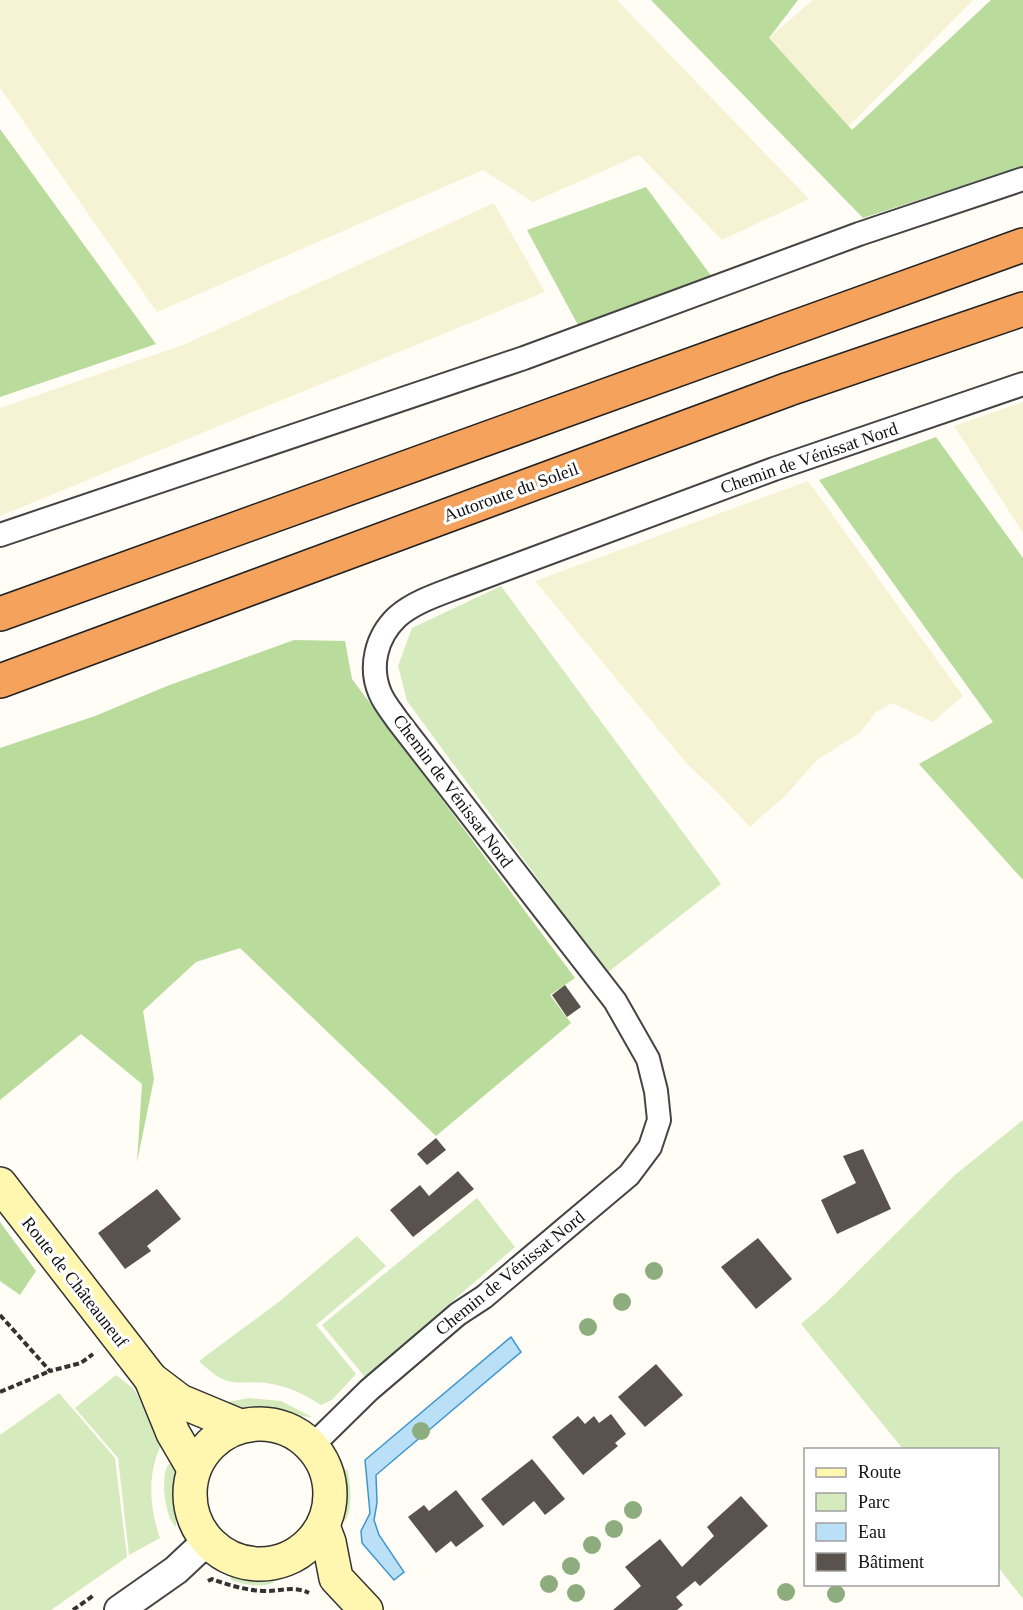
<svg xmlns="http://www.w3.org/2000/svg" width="1023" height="1610" font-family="Georgia,serif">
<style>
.farmland{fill:#f6f3d4}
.green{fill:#d5ebbd}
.forest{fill:#b9dc9c}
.water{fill:#b9e0f7;stroke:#3f96cf;stroke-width:1.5}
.building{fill:#5a524d}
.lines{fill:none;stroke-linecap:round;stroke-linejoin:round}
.minor-casing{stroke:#444;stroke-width:26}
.tertiary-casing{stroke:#444;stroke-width:32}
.secondary-casing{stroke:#333;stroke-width:36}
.motorway-casing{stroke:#222;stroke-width:36}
.path{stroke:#333;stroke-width:4;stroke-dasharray:6 3;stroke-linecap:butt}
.minor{stroke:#fff;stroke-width:22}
.tertiary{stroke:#fff;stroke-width:28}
.secondary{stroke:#fff6b0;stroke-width:33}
.motorway{stroke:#f5a25d;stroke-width:33}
.tree{fill:#8dad7f}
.labels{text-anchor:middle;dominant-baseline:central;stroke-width:6;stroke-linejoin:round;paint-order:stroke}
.street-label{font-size:18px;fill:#111;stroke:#fff}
</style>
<rect width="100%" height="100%" fill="#fffdf5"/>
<!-- farmland -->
<g class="farmland">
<polygon points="0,0 617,0 809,199 722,240 639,155 533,202 483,170 157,312 0,88"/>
<polygon points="813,0 973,0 848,127 769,38"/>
<polygon points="494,203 545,292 0,516 0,408 183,345"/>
<polygon points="1023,402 1023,533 954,426"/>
<polygon points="808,481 963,696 933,722 892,703 876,712 861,732 817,760 786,795 750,827 717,792 687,764 535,581"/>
</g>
<!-- green -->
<g class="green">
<polygon points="501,586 721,884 607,973 407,701 398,666 412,628"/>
<polygon points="1023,1120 1023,1599 998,1567 998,1450 903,1449 801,1324 829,1300 955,1175"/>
<polygon points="477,1198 515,1247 365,1377 322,1325"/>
<path d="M357,1236L386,1266L316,1325L356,1374L332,1400L321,1405C307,1396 294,1389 277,1385C237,1376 234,1395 199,1361L280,1301Z"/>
<path d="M116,1375L134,1389L162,1443C147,1473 149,1507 160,1538L129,1555L118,1458L75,1408Z"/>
<polygon points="59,1393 115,1458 127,1557 51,1610 0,1610 0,1435"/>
<path d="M249,1398L281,1401L312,1417C298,1417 287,1413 273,1411C254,1407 245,1414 225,1405L227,1402Z"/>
<path d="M176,1459V1527C165,1518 160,1478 168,1465C170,1463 173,1461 176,1459Z"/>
<path d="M342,1467L348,1471C350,1485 354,1510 344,1522L341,1520L345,1502Z"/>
<path d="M229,1575L255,1580L274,1579V1582C263,1589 245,1584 232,1581Z"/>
</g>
<!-- forest -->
<g class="forest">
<polygon points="651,0 798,0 769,38 852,130 991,0 1023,0 1023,166 863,218"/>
<polygon points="0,129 156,344 0,397"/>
<polygon points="646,187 712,277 579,327 527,230"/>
<polygon points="936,437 1023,558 1023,880 919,764 993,722 819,480"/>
<polygon points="294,640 345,641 352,679 575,978 550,995 571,1023 436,1136 240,948 196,962 143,1011 154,1079 137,1162 142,1084 81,1034 0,1100 0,748 95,716 167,686"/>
<polygon points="0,1222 36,1271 20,1295 0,1281"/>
</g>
<!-- water -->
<polygon class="water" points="511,1337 521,1352 376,1475 377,1503 374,1520 379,1535 404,1572 394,1580 362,1543 361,1531 370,1513 365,1460"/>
<!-- building -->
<g class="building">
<polygon points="565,985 581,1007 567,1017 552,995"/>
<polygon points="436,1138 446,1150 427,1165 417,1154"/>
<polygon points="863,1149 891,1209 837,1234 821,1200 856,1183 843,1156"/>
<polygon points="458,1171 474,1189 413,1237 390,1210 420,1185 429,1196"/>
<polygon points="157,1189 181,1219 147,1246 151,1251 125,1269 98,1233"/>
<polygon points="758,1238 792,1279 756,1309 721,1267"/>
<polygon points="656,1364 683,1395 645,1427 618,1397"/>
<polygon points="611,1414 626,1434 615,1443 618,1446 583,1475 552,1437 578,1416 585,1424 594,1416 599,1423"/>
<polygon points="532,1459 565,1499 545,1515 534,1501 503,1526 481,1499"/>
<polygon points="456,1490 484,1526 456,1547 451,1541 436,1553 408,1517 424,1505 429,1511"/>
<polygon points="741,1496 768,1526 700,1586 695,1581 676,1597 683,1605 677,1610 613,1610 641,1586 625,1567 660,1539 682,1567 714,1536 707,1527"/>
</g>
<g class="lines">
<!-- minor casing -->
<g class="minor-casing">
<g id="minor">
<polyline points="0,535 524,358 859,234 1023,179"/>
<path d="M312,1446L369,1390L458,1314L484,1297L629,1175L650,1147L659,1120L656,1091L648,1059L615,1001L398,721C392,712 384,703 380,693C369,667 376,637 397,617C414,602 439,594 460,586L774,469L1023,384"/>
</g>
</g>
<!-- tertiary casing -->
<g class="tertiary-casing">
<polyline id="tertiary" points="119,1610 176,1570 208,1540"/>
</g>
<!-- secondary casing -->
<g class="secondary-casing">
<g id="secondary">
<polyline points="0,1184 151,1379 180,1401 240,1426"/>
<polyline points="151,1379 173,1433 194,1469"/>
<circle cx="260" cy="1494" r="70"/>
<polyline points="323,1526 329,1542 336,1578 366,1610"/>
</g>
</g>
<!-- motorway casing -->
<g class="motorway-casing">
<g id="motorway">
<polyline points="0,614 1023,245"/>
<polyline points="0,681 789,389 1023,309"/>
</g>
</g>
<!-- path -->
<g class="path">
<polyline points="0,1315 50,1371 81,1363 93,1354"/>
<polyline points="0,1392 50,1371"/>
<path d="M208,1581L212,1579C228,1585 245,1590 263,1591C280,1592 292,1585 309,1593"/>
<polyline points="73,1610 94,1595"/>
</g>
<!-- minor -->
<use href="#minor" class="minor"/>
<!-- tertiary -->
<use href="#tertiary" class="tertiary"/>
<!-- secondary -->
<use href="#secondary" class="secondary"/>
<!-- motorway -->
<use href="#motorway" class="motorway"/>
</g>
<!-- trees -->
<g class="tree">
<circle cx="654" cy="1271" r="9"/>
<circle cx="622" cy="1302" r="9"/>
<circle cx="588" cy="1327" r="9"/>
<circle cx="421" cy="1431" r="9"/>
<circle cx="633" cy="1510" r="9"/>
<circle cx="614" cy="1529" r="9"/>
<circle cx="592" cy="1545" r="9"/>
<circle cx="571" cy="1566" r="9"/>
<circle cx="549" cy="1584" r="9"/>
<circle cx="786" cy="1592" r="9"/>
<circle cx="576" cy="1593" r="9"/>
<circle cx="836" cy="1594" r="9"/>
</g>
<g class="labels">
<!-- street labels -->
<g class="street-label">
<text transform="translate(809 458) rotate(-19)">Chemin de Vénissat Nord</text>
<text transform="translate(511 492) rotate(-20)">Autoroute du Soleil</text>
<text transform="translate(453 791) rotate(53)">Chemin de Vénissat Nord</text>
<text transform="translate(510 1273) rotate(-39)">Chemin de Vénissat Nord</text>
<text transform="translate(75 1282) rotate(52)">Route de Châteauneuf</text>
</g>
</g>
<!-- legend -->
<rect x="804" y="1448" width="195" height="138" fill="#ffffff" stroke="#a0a0a0" stroke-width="1.5"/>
<rect x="816" y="1468" width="30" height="9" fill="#fff6b0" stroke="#a0a0a0" stroke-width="1.5"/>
<text x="858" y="1478" font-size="18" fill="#111111">Route</text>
<rect x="816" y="1493" width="30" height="18" fill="#d5ebbd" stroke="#a0a0a0" stroke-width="1.5"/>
<text x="858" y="1508" font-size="18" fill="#111111">Parc</text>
<rect x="816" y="1523" width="30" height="18" fill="#b9e0f7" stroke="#a0a0a0" stroke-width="1.5"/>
<text x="858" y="1538" font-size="18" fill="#111111">Eau</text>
<rect x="816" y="1553" width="30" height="18" fill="#5a524d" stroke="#a0a0a0" stroke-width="1.5"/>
<text x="858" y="1568" font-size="18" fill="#111111">Bâtiment</text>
</svg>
